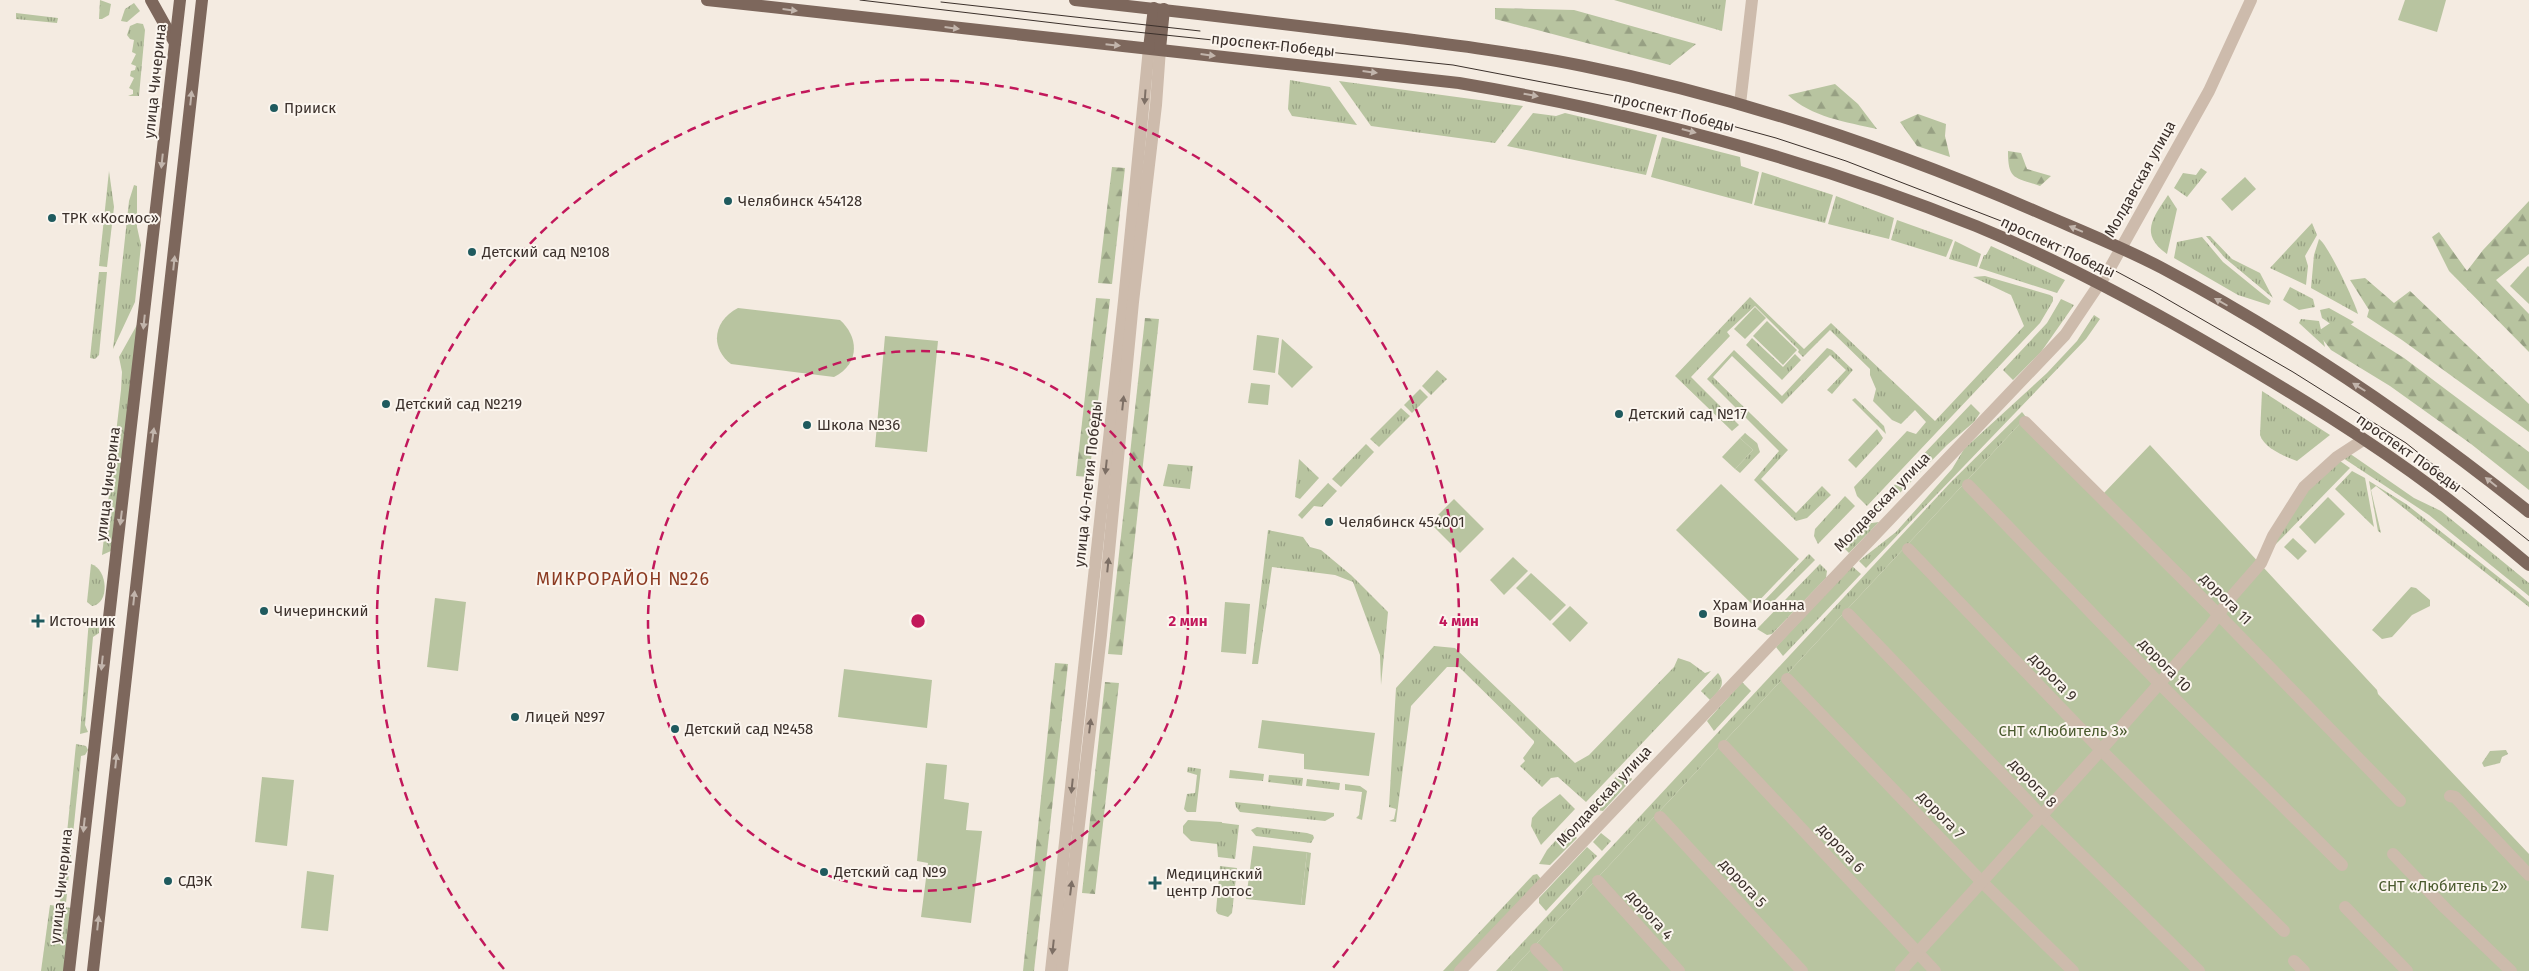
<svg xmlns="http://www.w3.org/2000/svg" width="2529" height="971" font-family="'Fira Sans',sans-serif">
<style>
.grass{fill:url(#grass-tufts)}
.forest{fill:url(#forest-firs)}
.green{fill:#b8c4a0}
.lines{fill:none;stroke-linecap:round;stroke-linejoin:round}
.minor{stroke:#cdbbac;stroke-width:12}
.major{stroke:#7d675c;stroke-width:12}
.tram{stroke:#3b302b;stroke-width:1}
.oneway{fill:#c2b5ac}
.oneway2{fill:#7d6f65}
.ring{fill:none;stroke:#c2185b;stroke-width:2.5;stroke-dasharray:9 6}
.poi-dot{fill:#1f5a5e;stroke:#fbf5ee;stroke-width:2}
.labels{text-anchor:middle;dominant-baseline:central;stroke-width:4;stroke-linejoin:round;paint-order:stroke}
.street-label{font-size:15px;fill:#3b302b;stroke:#fbf5ee}
.poi-label{font-size:15px;fill:#3b302b;stroke:#fbf5ee;text-anchor:start}
.park-label{font-size:15px;fill:#4a5a2e;stroke:#fbf5ee}
.quarter-label{font-size:18px;letter-spacing:1px;fill:#8c3b22;stroke:#fbf5ee}
.centre{fill:#c2185b;stroke:#fbf5ee;stroke-width:2.5}
.ring-label{font-size:15px;text-anchor:middle;font-weight:bold;fill:#c2185b;stroke:#fbf5ee;stroke-width:4;stroke-linejoin:round;paint-order:stroke}
</style>
<defs>
<pattern id="grass-tufts" width="24" height="20" patternUnits="userSpaceOnUse" patternTransform="scale(1.25)"><rect width="24" height="20" fill="#b8c4a0"/><path d="M3 7l-1-3M5 7V3M7 7l1-3M15 17l-1-3M17 17v-4M19 17l1-3" fill="none" stroke="#97a083"/></pattern>
<pattern id="forest-firs" width="22" height="20" patternUnits="userSpaceOnUse" patternTransform="scale(1.25)"><rect width="22" height="20" fill="#b8c4a0"/><path d="M5 1l3.5 6h-7zM16 11l3.5 6h-7z" fill="#97a083"/></pattern>
</defs>
<rect width="100%" height="100%" fill="#f4ebe1"/>
<!-- grass -->
<g class="grass">
<polygon points="100,0 111,4 109,15 102,19 99,19"/>
<polygon points="1614,0 1726,0 1722,31"/>
<polygon points="134,3 140,11 127,22 121,21 125,9"/>
<polygon points="16,13 58,18 57,23 16,19"/>
<polygon points="137,23 143,24 145,30 139,96 128,96 133,94 133,90 129,88 134,78 130,76 131,71 135,70 136,66 131,64 136,54 132,52 134,40 130,39 127,35 130,26"/>
<polygon points="1290,80 1330,87 1357,125 1292,116 1288,109"/>
<polygon points="1339,81 1523,106 1495,143 1371,126"/>
<polygon points="1533,113 1556,116 1565,113 1657,135 1646,175 1507,146"/>
<polygon points="1662,137 1740,157 1741,166 1759,172 1752,204 1651,177"/>
<polygon points="2201,168 2207,172 2187,197 2174,188 2183,173 2196,175"/>
<polygon points="109,171 114,207 107,267 99,266"/>
<polygon points="1762,172 1833,195 1825,223 1754,205"/>
<polygon points="134,185 137,186 137,227 141,245 135,302 113,349 129,201"/>
<path d="M2168,195L2177,209L2167,254C2139,234 2153,218 2168,195Z"/>
<polygon points="1836,196 1894,218 1889,239 1828,224"/>
<polygon points="1897,220 1953,240 1946,257 1891,240"/>
<polygon points="2312,223 2317,235 2305,256 2308,266 2306,285 2270,268"/>
<polygon points="2206,236 2210,236 2232,259 2260,273 2273,298 2225,258"/>
<polygon points="2202,237 2223,262 2271,301 2269,305 2238,295 2174,258 2177,242"/>
<path d="M2319,239C2327,243 2355,302 2358,314L2311,288L2314,255Z"/>
<polygon points="1955,241 1981,254 1977,267 1949,259"/>
<polygon points="1991,246 2065,280 2057,293 1979,268 1984,255 1986,255"/>
<polygon points="99,272 107,272 99,355 95,359 90,358"/>
<polygon points="1985,276 2050,295 2053,297 2053,301 2040,323 1867,506 1857,496 1854,487 1907,431 1916,434 1926,422 1915,410 1901,424 1892,420 1873,401 1876,389 1870,375 1870,369 1830,330 1803,357 1798,352 1799,350 1755,306 1727,332 1730,336 1691,377 1739,425 1732,431 1675,376 1750,297 1804,349 1831,323 1935,421 2024,326 2011,295 1973,277"/>
<polygon points="2290,287 2313,299 2315,307 2299,310 2283,300"/>
<polygon points="2061,299 2074,305 2041,352 2013,380 2003,370 2047,323"/>
<polygon points="2329,308 2354,322 2342,332 2322,318 2320,310"/>
<polygon points="2094,315 2100,319 2086,339 1866,568 1859,561 1896,532 1952,469 1964,449 2047,373 2077,341"/>
<polygon points="2301,319 2319,321 2325,347 2299,323"/>
<polygon points="138,323 111,551 102,555 121,390 122,372 119,357"/>
<polygon points="1752,338 1783,367 1795,354 1801,360 1782,380 1746,345"/>
<polygon points="1827,348 1832,350 1853,370 1832,394 1827,390 1846,370 1830,355 1782,404 1732,356 1713,377 1788,450 1761,479 1796,513 1822,486 1831,495 1807,518 1796,521 1754,480 1779,451 1707,379 1734,350 1782,396"/>
<polygon points="1437,370 1447,379 1431,395 1422,386"/>
<polygon points="1420,389 1428,397 1412,413 1404,405"/>
<path d="M2262,391L2330,435L2297,461C2284,456 2264,448 2260,435Z"/>
<polygon points="1855,398 1884,426 1886,434 1852,400"/>
<polygon points="1971,404 1980,413 1974,422 1947,445 1891,502 1867,514"/>
<polygon points="1401,408 1410,416 1379,447 1370,439"/>
<polygon points="2022,412 2026,417 1511,971 1496,971 1951,482"/>
<polygon points="1877,429 1883,438 1881,441 1856,468 1848,460"/>
<polygon points="1745,433 1757,443 1760,452 1740,473 1735,469 1753,450 1740,438"/>
<polygon points="1366,444 1374,452 1341,487 1332,479"/>
<polygon points="2349,453 2414,498 2441,511 2529,583 2529,596 2429,515 2343,458"/>
<polygon points="1299,459 1319,478 1300,499 1295,497"/>
<polygon points="2340,461 2350,468 2275,545 2275,540 2309,488"/>
<polygon points="1168,464 1193,466 1190,489 1163,486"/>
<polygon points="2352,471 2365,478 2374,527 2335,489"/>
<polygon points="2369,481 2406,504 2515,590 2529,602 2529,607 2376,486 2371,490 2381,533 2378,531"/>
<polygon points="1328,483 1337,491 1322,507 1314,506 1302,519 1298,515"/>
<polygon points="1845,496 1855,506 1818,544 1814,536 1815,529"/>
<polygon points="1879,522 1849,553 1839,543 1857,525"/>
<polygon points="1268,530 1303,537 1310,547 1321,550 1351,575 1388,612 1381,685 1380,655 1353,582 1335,575 1272,567 1258,664 1252,664"/>
<polygon points="1809,554 1815,560 1769,606 1762,603"/>
<path d="M91,564C108,569 110,604 92,606L87,602Z"/>
<polygon points="1820,564 1827,571 1826,578 1772,634 1767,635 1757,629"/>
<polygon points="1852,566 1861,574 1783,656 1776,647"/>
<polygon points="89,619 99,623 99,633 93,637 85,725 88,732 80,734"/>
<polygon points="1434,646 1455,648 1575,763 1589,755 1674,667 1678,658 1690,662 1705,673 1711,671 1586,802 1558,777 1551,778 1542,787 1520,766 1525,761 1523,758 1534,743 1534,741 1459,667 1447,667 1411,706 1396,822 1389,821 1394,819 1396,809 1389,807 1396,688"/>
<path d="M1718,673C1727,684 1719,691 1710,700L1701,691Z"/>
<polygon points="1742,682 1751,691 1714,731 1707,721"/>
<polygon points="76,744 86,746 88,750 85,755 81,756 66,903 60,902"/>
<polygon points="1188,767 1201,769 1196,812 1187,812 1184,809 1187,794 1195,793 1197,775 1187,772"/>
<polygon points="1624,768 1632,779 1603,811 1596,810 1590,805"/>
<polygon points="1230,770 1264,774 1263,781 1229,778"/>
<polygon points="1269,775 1303,778 1302,786 1268,782"/>
<polygon points="1307,779 1340,783 1339,790 1306,786"/>
<polygon points="1345,784 1360,786 1367,791 1362,820 1356,818 1359,815 1362,792 1345,790"/>
<polygon points="1560,794 1575,809 1541,845 1531,826 1532,818 1539,810"/>
<polygon points="1235,802 1334,813 1334,816 1325,821 1240,812 1236,807"/>
<polygon points="1215,822 1239,825 1235,859 1218,857"/>
<polygon points="1257,827 1307,833 1313,835 1314,838 1311,843 1256,836 1251,830"/>
<polygon points="1567,828 1577,838 1550,865 1539,864 1547,850"/>
<polygon points="1601,833 1611,841 1602,851 1593,842"/>
<polygon points="1587,847 1597,856 1546,911 1539,903 1539,898"/>
<polygon points="1307,852 1311,853 1305,905 1301,905"/>
<polygon points="1220,866 1237,868 1232,913 1228,917 1218,914 1216,911"/>
<polygon points="1537,874 1541,879 1454,971 1443,971 1533,875"/>
<polygon points="50,905 72,908 64,971 41,971"/>
</g>
<!-- forest -->
<g class="forest">
<polygon points="1495,8 1574,10 1696,44 1670,65 1495,19"/>
<path d="M1835,84L1858,104L1877,129C1846,122 1811,117 1788,95Z"/>
<polygon points="1918,114 1946,124 1945,136 1950,157 1917,146 1900,122"/>
<path d="M2008,151L2021,153L2027,169L2051,176L2040,186C2014,177 2008,180 2008,151Z"/>
<polygon points="1112,167 1125,168 1112,284 1098,283"/>
<polygon points="2529,201 2529,254 2496,280 2529,314 2529,352 2449,271 2432,237 2439,232 2467,271 2483,250"/>
<polygon points="2365,278 2394,303 2410,291 2529,404 2529,432 2402,340 2367,317 2369,310 2350,280"/>
<polygon points="1096,298 1110,299 1089,477 1076,476"/>
<polygon points="2339,317 2404,358 2529,452 2529,490 2471,444 2390,386 2331,350 2317,332"/>
<polygon points="1145,318 1159,319 1122,655 1108,654"/>
<polygon points="1055,663 1068,664 1034,971 1023,971"/>
<polygon points="1105,682 1119,683 1095,894 1082,893"/>
<polygon points="2506,750 2508,754 2502,757 2500,763 2484,767 2482,763 2490,751"/>
</g>
<!-- green -->
<g class="green">
<polygon points="2405,0 2446,0 2437,32 2398,20"/>
<polygon points="2245,177 2256,189 2232,211 2221,199"/>
<polygon points="2528,266 2529,267 2529,304 2510,286"/>
<polygon points="1755,307 1766,318 1745,339 1734,329"/>
<path d="M738,308L840,320C859,337 860,364 834,377L731,364C709,347 714,320 738,308Z"/>
<polygon points="1767,321 1797,350 1783,365 1753,336"/>
<polygon points="1257,335 1279,338 1275,373 1253,370"/>
<polygon points="885,336 938,341 927,452 875,447"/>
<polygon points="1282,339 1313,367 1292,388 1278,374"/>
<polygon points="1251,383 1270,385 1268,405 1248,403"/>
<polygon points="2026,417 2103,494 2150,445 2377,690 2378,694 2529,854 2529,971 1511,971"/>
<polygon points="1740,438 1753,450 1735,469 1722,457"/>
<polygon points="1721,484 1799,559 1754,606 1676,530"/>
<polygon points="2328,497 2345,514 2315,544 2299,527"/>
<polygon points="1454,499 1484,529 1460,553 1430,523"/>
<polygon points="2293,538 2307,551 2298,560 2284,547"/>
<polygon points="1513,557 1528,571 1504,595 1490,580"/>
<polygon points="1531,573 1566,605 1550,621 1516,588"/>
<polygon points="2411,587 2416,588 2430,600 2430,606 2412,615 2392,637 2382,639 2372,630"/>
<polygon points="435,598 466,602 458,671 427,667"/>
<polygon points="1225,602 1250,604 1246,654 1221,652"/>
<polygon points="1570,606 1588,623 1570,642 1552,624"/>
<polygon points="844,669 932,680 927,728 838,717"/>
<polygon points="1262,720 1375,733 1369,776 1304,769 1304,754 1258,748"/>
<polygon points="926,763 947,765 944,799 969,803 966,830 982,831 971,923 921,917 928,863 917,861"/>
<polygon points="262,777 294,780 287,846 255,842"/>
<polygon points="1188,820 1222,822 1221,829 1225,830 1225,838 1217,839 1217,844 1191,841 1183,833 1183,826"/>
<polygon points="1253,846 1307,852 1301,905 1246,899"/>
<polygon points="307,871 334,875 328,931 301,928"/>
</g>
<g class="lines">
<!-- minor -->
<g class="minor">
<polyline points="1740,104 1752,0"/>
<polyline points="2025,422 2218,614 2400,801"/>
<polyline points="1968,485 2159,683 2342,865"/>
<polyline points="1908,549 2101,750 2284,931"/>
<polyline points="1848,614 2041,815 2199,971"/>
<polyline points="1787,679 1981,881 2073,971"/>
<polyline points="1724,746 1935,971"/>
<polyline points="2450,796 2455,797 2529,875"/>
<polyline points="1660,817 1802,971"/>
<polyline points="2393,854 2445,908 2511,971"/>
<polyline points="1598,881 1679,971"/>
<polyline points="2345,907 2407,971"/>
<polyline points="1536,949 1557,971"/>
<polyline points="2294,961 2304,971"/>
<polyline points="1051,971 1124,301 1149,48"/>
<polyline points="1062,971 1101,635 1133,302 1156,105 1160,49"/>
<polyline points="1460,971 2065,335 2110,268 2209,91 2251,0"/>
<polyline points="1901,971 2101,750 2210,626 2233,595 2261,563 2273,536 2304,487 2337,457 2363,440"/>
</g>
<!-- major -->
<g class="major">
<polyline points="151,0 175,43"/>
<path d="M707,0L1459,83C1636,113 1809,159 1976,226C2061,261 2141,304 2221,351C2294,394 2368,439 2436,490C2468,514 2499,540 2529,565"/>
<path d="M1075,0C1164,10 1252,20 1341,31C1422,41 1503,50 1583,66C1738,97 1887,147 2033,210C2076,229 2120,246 2162,268C2292,337 2414,420 2529,512"/>
<polyline points="1149,48 1154,8"/>
<polyline points="1160,49 1164,9"/>
<path d="M69,971C104,647 144,324 180,0"/>
<polyline points="93,971 202,0"/>
</g>
<!-- tram -->
<g class="tram">
<polyline points="860,0 1088,27 1453,65 1641,101 1776,138 1846,161 2027,231 2110,268 2153,291 2293,372 2406,443 2529,541"/>
<polyline points="941,2 1200,31"/>
</g>
</g>
<!-- one-way arrows -->
<defs><path id="oneway-solid" d="M-6-.8H1V-3.2L6.5 0L1 3.2V.8H-6Z" transform="scale(1.25)"/></defs>
<g class="oneway">
<use href="#oneway-solid" transform="translate(790 10) rotate(7)"/>
<use href="#oneway-solid" transform="translate(952 28) rotate(7)"/>
<use href="#oneway-solid" transform="translate(1113 45) rotate(6)"/>
<use href="#oneway-solid" transform="translate(1208 55) rotate(7)"/>
<use href="#oneway-solid" transform="translate(1370 72) rotate(7)"/>
<use href="#oneway-solid" transform="translate(1531 95) rotate(10)"/>
<use href="#oneway-solid" transform="translate(191 98) rotate(-84)"/>
<use href="#oneway-solid" transform="translate(1689 131) rotate(15)"/>
<use href="#oneway-solid" transform="translate(162 161) rotate(96)"/>
<use href="#oneway-solid" transform="translate(2076 229) rotate(-157)"/>
<use href="#oneway-solid" transform="translate(174 263) rotate(-84)"/>
<use href="#oneway-solid" transform="translate(2221 302) rotate(-150)"/>
<use href="#oneway-solid" transform="translate(144 322) rotate(96)"/>
<use href="#oneway-solid" transform="translate(2359 387) rotate(-148)"/>
<use href="#oneway-solid" transform="translate(153 435) rotate(-82)"/>
<use href="#oneway-solid" transform="translate(2491 482) rotate(-141)"/>
<use href="#oneway-solid" transform="translate(121 518) rotate(97)"/>
<use href="#oneway-solid" transform="translate(134 598) rotate(-84)"/>
<use href="#oneway-solid" transform="translate(102 663) rotate(96)"/>
<use href="#oneway-solid" transform="translate(116 761) rotate(-84)"/>
<use href="#oneway-solid" transform="translate(84 825) rotate(96)"/>
<use href="#oneway-solid" transform="translate(98 923) rotate(-84)"/>
</g>
<g class="oneway2">
<use href="#oneway-solid" transform="translate(1145 97) rotate(94)"/>
<use href="#oneway-solid" transform="translate(1123 403) rotate(-84)"/>
<use href="#oneway-solid" transform="translate(1106 467) rotate(96)"/>
<use href="#oneway-solid" transform="translate(1108 565) rotate(-84)"/>
<use href="#oneway-solid" transform="translate(1090 726) rotate(-83)"/>
<use href="#oneway-solid" transform="translate(1072 786) rotate(96)"/>
<use href="#oneway-solid" transform="translate(1071 888) rotate(-83)"/>
<use href="#oneway-solid" transform="translate(1053 947) rotate(96)"/>
</g>
<!-- distance rings -->
<g class="ring">
<circle cx="918" cy="621" r="270"/>
<path d="M504 969A541 541 0 1 1 1332 969"/>
</g>
<!-- markers -->
<g class="poi-dot">
<circle cx="274" cy="108" r="5"/>
<circle cx="728" cy="201" r="5"/>
<circle cx="52" cy="218" r="5"/>
<circle cx="472" cy="252" r="5"/>
<circle cx="386" cy="404" r="5"/>
<circle cx="1619" cy="414" r="5"/>
<circle cx="807" cy="425" r="5"/>
<circle cx="1329" cy="522" r="5"/>
<circle cx="264" cy="611" r="5"/>
<circle cx="1703" cy="614" r="5"/>
<path d="M35.5 613.5h5v5h5v5h-5v5h-5v-5h-5v-5h5z"/>
<circle cx="515" cy="717" r="5"/>
<circle cx="675" cy="729" r="5"/>
<circle cx="824" cy="872" r="5"/>
<circle cx="168" cy="881" r="5"/>
<path d="M1152.5 875.5h5v5h5v5h-5v5h-5v-5h-5v-5h5z"/>
</g>
<g class="labels">
<!-- street labels -->
<g class="street-label">
<text transform="translate(1273 45) rotate(6)">проспект Победы</text>
<text transform="translate(155 81) rotate(-84)">улица Чичерина</text>
<text transform="translate(1674 112) rotate(14)">проспект Победы</text>
<text transform="translate(2140 179) rotate(-61)">Молдавская улица</text>
<text transform="translate(2058 247) rotate(25)">проспект Победы</text>
<text transform="translate(2409 453) rotate(35)">проспект Победы</text>
<text transform="translate(108 484) rotate(-83)">улица Чичерина</text>
<text transform="translate(1088 484) rotate(-84)">улица 40-летия Победы</text>
<text transform="translate(1882 502) rotate(-46)">Молдавская улица</text>
<text transform="translate(2226 599) rotate(45)">дорога 11</text>
<text transform="translate(2165 665) rotate(46)">дорога 10</text>
<text transform="translate(2053 677) rotate(46)">дорога 9</text>
<text transform="translate(2033 783) rotate(46)">дорога 8</text>
<text transform="translate(1604 796) rotate(-47)">Молдавская улица</text>
<text transform="translate(1941 815) rotate(46)">дорога 7</text>
<text transform="translate(1841 848) rotate(47)">дорога 6</text>
<text transform="translate(1743 883) rotate(47)">дорога 5</text>
<text transform="translate(61 886) rotate(-84)">улица Чичерина</text>
<text transform="translate(1650 915) rotate(48)">дорога 4</text>
</g>
<!-- poi labels -->
<g class="poi-label">
<text x="284" y="108">Прииск</text>
<text x="738" y="201">Челябинск 454128</text>
<text x="62" y="218">ТРК «Космос»</text>
<text x="482" y="252">Детский сад №108</text>
<text x="396" y="404">Детский сад №219</text>
<text x="1629" y="414">Детский сад №17</text>
<text x="817" y="425">Школа №36</text>
<text x="1339" y="522">Челябинск 454001</text>
<text x="1713" y="605">Храм Иоанна<tspan x="1713" dy="17">Воина</tspan></text>
<text x="274" y="611">Чичеринский</text>
<text x="49" y="621">Источник</text>
<text x="525" y="717">Лицей №97</text>
<text x="685" y="729">Детский сад №458</text>
<text x="834" y="872">Детский сад №9</text>
<text x="1166" y="874">Медицинский<tspan x="1166" dy="17">центр Лотос</tspan></text>
<text x="178" y="881">СДЭК</text>
</g>
<!-- park labels -->
<g class="park-label">
<text x="2063" y="731">СНТ «Любитель 3»</text>
<text x="2443" y="886">СНТ «Любитель 2»</text>
</g>
<!-- quarter labels -->
<g class="quarter-label">
<text x="623" y="579">МИКРОРАЙОН №26</text>
</g>
</g>
<circle cx="918" cy="621" r="8" class="centre"/>
<g class="ring-label">
<text x="1188" y="626">2 мин</text>
<text x="1459" y="626">4 мин</text>
</g>
</svg>
